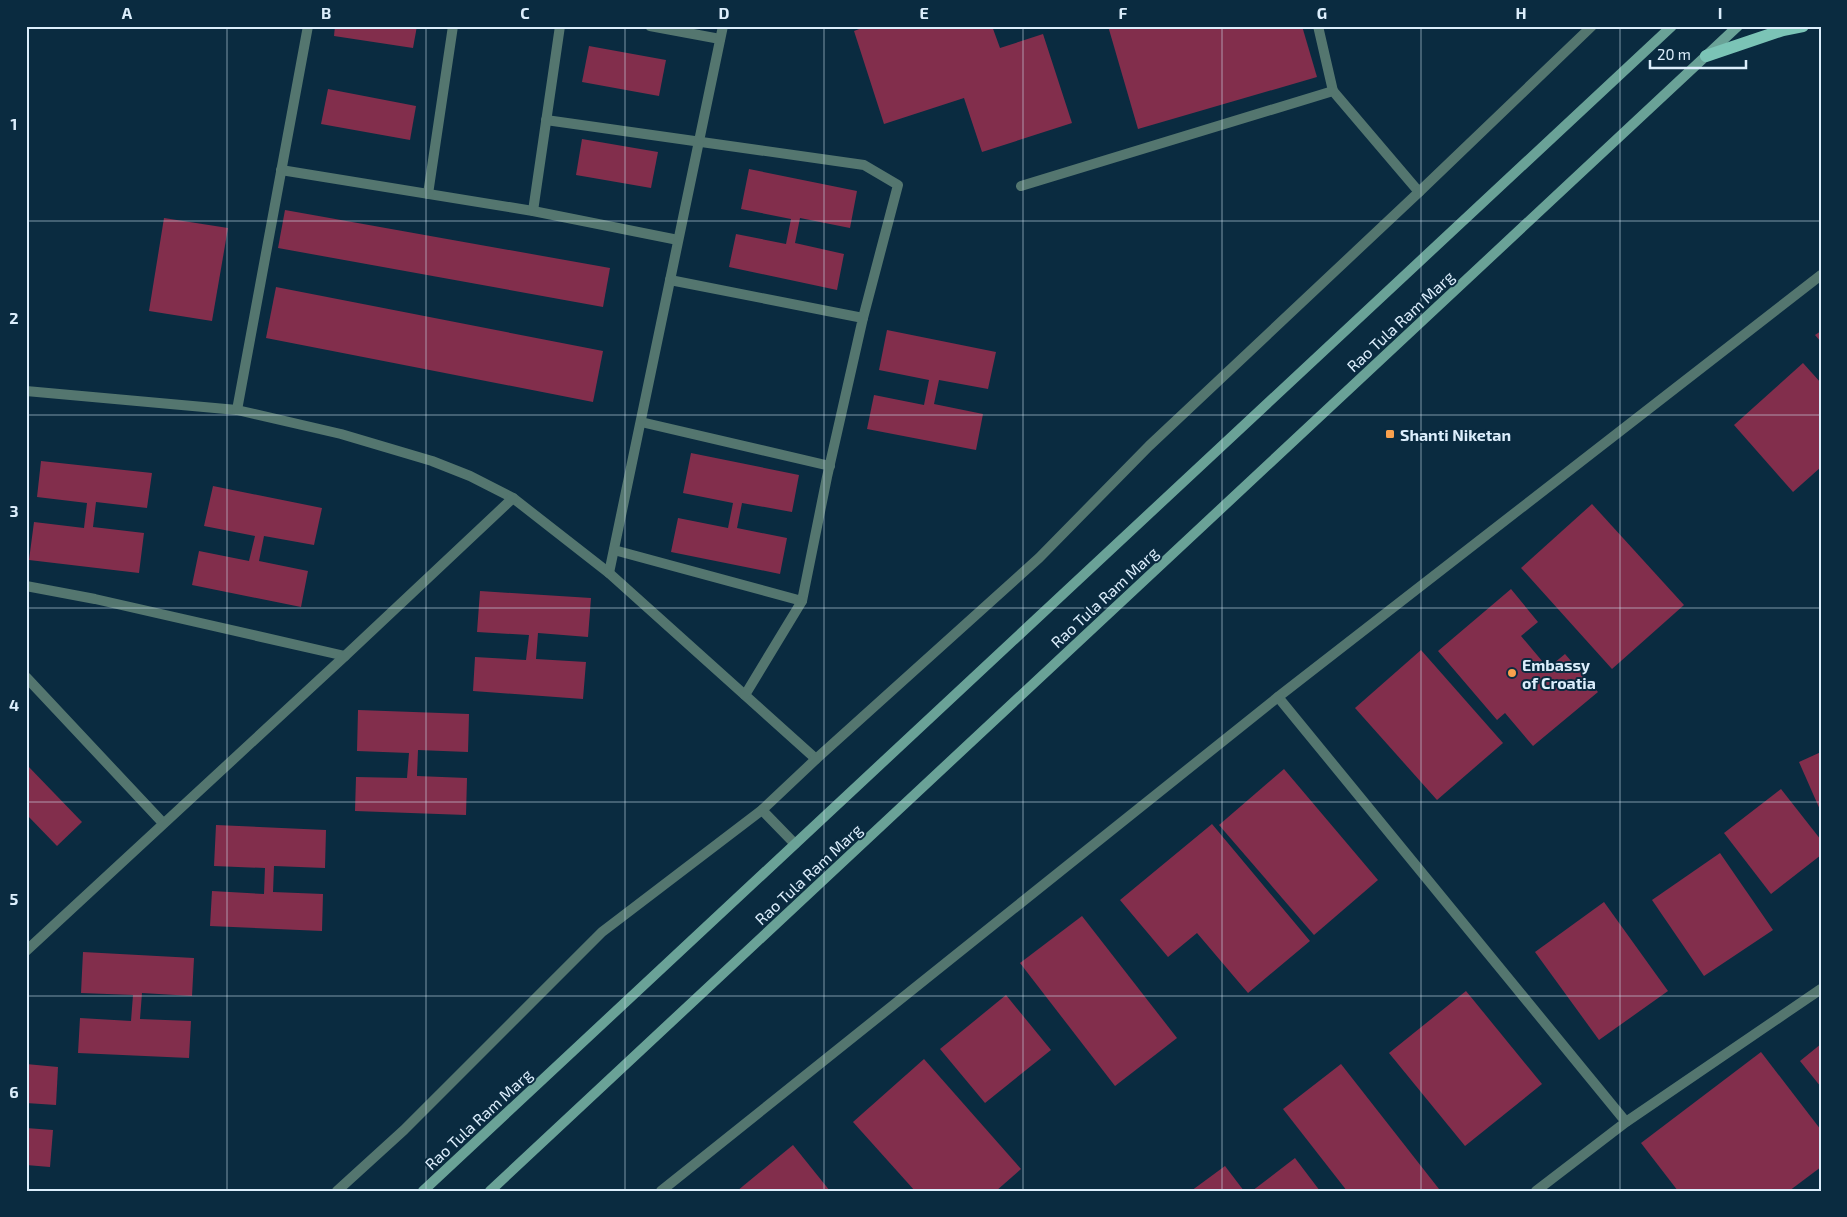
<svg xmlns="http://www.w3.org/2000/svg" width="1847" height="1217" font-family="'Exo 2',sans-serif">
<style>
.building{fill:#822e4c}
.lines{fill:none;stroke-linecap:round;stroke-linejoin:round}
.lane{stroke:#54766f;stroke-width:10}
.street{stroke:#54766f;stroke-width:10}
.secondary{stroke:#6aa297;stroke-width:10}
.primary{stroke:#7bc4b6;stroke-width:12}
.grid{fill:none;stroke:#dceefc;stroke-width:1;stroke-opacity:0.55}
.poi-dot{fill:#f9a04d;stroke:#0a2b40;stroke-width:2}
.labels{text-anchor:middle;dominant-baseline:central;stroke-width:4;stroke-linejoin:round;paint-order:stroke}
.street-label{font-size:16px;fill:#dceefc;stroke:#0a2b40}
.poi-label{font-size:16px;font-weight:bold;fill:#dceefc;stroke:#0a2b40;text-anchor:start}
.neatline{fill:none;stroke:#dceefc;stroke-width:2}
.grid-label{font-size:16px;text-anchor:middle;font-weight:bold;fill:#dceefc}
</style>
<rect width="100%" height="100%" fill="#0a2b40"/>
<!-- building -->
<g class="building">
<polygon points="335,26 417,26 413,48 334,36"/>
<polygon points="867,26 992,26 1000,48 1043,34 1072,123 982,152 964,98 884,124 854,31"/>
<polygon points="1108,26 1302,26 1317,77 1138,129"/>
<polygon points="589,46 666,60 659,96 582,82"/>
<polygon points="328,89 416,106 410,140 321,124"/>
<polygon points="582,139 658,152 651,188 576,175"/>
<polygon points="749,169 857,191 850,228 800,218 795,243 844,254 837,290 729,267 736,234 786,244 791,219 741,209"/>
<polygon points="285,210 610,268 603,307 278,248"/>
<polygon points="164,218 228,228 212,321 149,311"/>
<polygon points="276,287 603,351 593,402 266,338"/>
<polygon points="887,330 996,352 988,389 939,380 934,404 983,414 976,450 867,429 874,395 924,405 929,380 879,370"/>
<polygon points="1821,331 1821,342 1815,335"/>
<polygon points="1803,363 1821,383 1821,467 1793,492 1734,425"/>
<polygon points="691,453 799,475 792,512 742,503 737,528 787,538 780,574 671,552 678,518 728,528 733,503 683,493"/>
<polygon points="41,461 152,473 147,508 96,502 93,527 144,533 139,573 29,560 34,522 84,528 87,503 37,497"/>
<polygon points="213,486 322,508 314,545 264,536 259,561 308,571 301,607 192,585 199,551 249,561 255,536 204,526"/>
<polygon points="1592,504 1684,605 1612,669 1521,568"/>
<polygon points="1511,589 1538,622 1521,636 1548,668 1565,654 1598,692 1533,746 1505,713 1497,720 1438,651"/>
<polygon points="480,591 591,598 588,637 538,633 536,659 586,662 583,699 473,691 475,657 526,660 529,635 477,632"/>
<polygon points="1421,650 1503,743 1437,800 1355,708"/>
<polygon points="358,710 469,714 468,752 418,750 417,776 467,778 466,815 355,811 356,777 407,778 409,753 357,751"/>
<polygon points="1821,752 1821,812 1799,762"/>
<polygon points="26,764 82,822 57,846 26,814"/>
<polygon points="1284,769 1378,880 1314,935 1219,825"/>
<polygon points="1781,789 1821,840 1821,855 1771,894 1724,833"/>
<polygon points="1212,824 1310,941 1248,993 1197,933 1168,957 1120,900"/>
<polygon points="216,825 326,830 325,868 274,866 273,892 323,894 322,931 210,926 212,891 264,894 265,868 214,866"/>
<polygon points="1720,853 1773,930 1704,976 1652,900"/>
<polygon points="1604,902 1668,991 1599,1040 1535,952"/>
<polygon points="1082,916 1177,1038 1115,1086 1020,963"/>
<polygon points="83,952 194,958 192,996 142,993 140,1019 191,1021 189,1058 78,1053 80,1018 131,1021 133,995 81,993"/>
<polygon points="1466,991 1542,1084 1465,1146 1389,1053"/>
<polygon points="1006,995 1051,1050 985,1103 940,1049"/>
<polygon points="1821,1044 1821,1087 1800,1061"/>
<polygon points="1761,1052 1821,1130 1821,1167 1789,1191 1678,1191 1641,1143"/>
<polygon points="924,1059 1021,1169 996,1191 915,1191 853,1122"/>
<polygon points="26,1064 58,1067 56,1105 26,1103"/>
<polygon points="1341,1064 1439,1189 1436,1191 1347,1191 1283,1109"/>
<polygon points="26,1128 53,1130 50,1167 26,1165"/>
<polygon points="793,1145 830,1191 737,1191"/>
<polygon points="1295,1158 1320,1191 1252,1191"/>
<polygon points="1225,1166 1244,1191 1191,1191"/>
</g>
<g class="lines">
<!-- lane -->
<g class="lane">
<polyline points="650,26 720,39"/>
<polyline points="1318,26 1333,91"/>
<polyline points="546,120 864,165 898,185 863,318"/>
<polyline points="281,170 533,211 678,240"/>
<polyline points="1021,186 1333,91 1419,192"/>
<polyline points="428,194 453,26"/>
<polyline points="533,211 560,26"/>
<polyline points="26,391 237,410 341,434 432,461 470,476 513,498 609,573 816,759"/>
<polyline points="237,410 308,26"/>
<polyline points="641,422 830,466"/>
<polyline points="614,550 802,601 827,477 863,318 670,280"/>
<polyline points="609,573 723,26"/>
<polyline points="26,586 95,599 345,656"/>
<polyline points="26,677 163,823"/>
<polyline points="745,695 802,601"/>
<polyline points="26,951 345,656 513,498"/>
<polyline points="1536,1191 1626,1122 1821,989"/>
</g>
<!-- street -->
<g class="street">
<polyline points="1278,697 1626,1122"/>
<polyline points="762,810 795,844"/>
<polyline points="337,1191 404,1130 602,932 762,810 816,759 1039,558 1149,446 1419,192 1592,26"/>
<polyline points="661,1191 1278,697 1821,275"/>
</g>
<!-- secondary -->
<g class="secondary">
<polyline points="423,1191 1672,26"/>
<polyline points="490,1191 1738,26"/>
</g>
<!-- primary -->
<polyline class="primary" points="1706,56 1783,30 1803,26"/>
</g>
<!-- grid -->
<path class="grid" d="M227,26V1191M426,26V1191M625,26V1191M824,26V1191M1023,26V1191M1222,26V1191M1421,26V1191M1620,26V1191M26,221H1821M26,415H1821M26,608H1821M26,802H1821M26,996H1821"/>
<!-- markers -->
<g class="poi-dot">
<rect x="1385" y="429" width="10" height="10" rx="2.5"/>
<circle cx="1512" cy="673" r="5"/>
</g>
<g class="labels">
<!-- street labels -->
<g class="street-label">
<text transform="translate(1400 321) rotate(-43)">Rao Tula Ram Marg</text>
<text transform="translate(1104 597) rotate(-43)">Rao Tula Ram Marg</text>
<text transform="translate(808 874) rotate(-43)">Rao Tula Ram Marg</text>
<text transform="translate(478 1119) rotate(-43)">Rao Tula Ram Marg</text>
</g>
<!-- poi labels -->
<g class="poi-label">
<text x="1400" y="434">Shanti Niketan</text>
<text x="1522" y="664">Embassy<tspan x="1522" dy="18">of Croatia</tspan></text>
</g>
</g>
<!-- border -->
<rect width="1847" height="1217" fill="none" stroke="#0a2b40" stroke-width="55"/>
<!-- scale -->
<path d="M1650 60v8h96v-8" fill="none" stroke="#dceefc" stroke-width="2.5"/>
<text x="1657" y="60" font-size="15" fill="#dceefc" stroke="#0a2b40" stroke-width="4" paint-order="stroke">20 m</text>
<rect x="28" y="28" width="1792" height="1162" class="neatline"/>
<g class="grid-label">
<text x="127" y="19">A</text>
<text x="326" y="19">B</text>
<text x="525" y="19">C</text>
<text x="724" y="19">D</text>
<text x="924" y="19">E</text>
<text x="1123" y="19">F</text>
<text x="1322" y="19">G</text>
<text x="1521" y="19">H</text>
<text x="1720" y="19">I</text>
<text x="14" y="130">1</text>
<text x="14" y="324">2</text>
<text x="14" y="517">3</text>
<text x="14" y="711">4</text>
<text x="14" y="905">5</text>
<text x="14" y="1098">6</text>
</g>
</svg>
